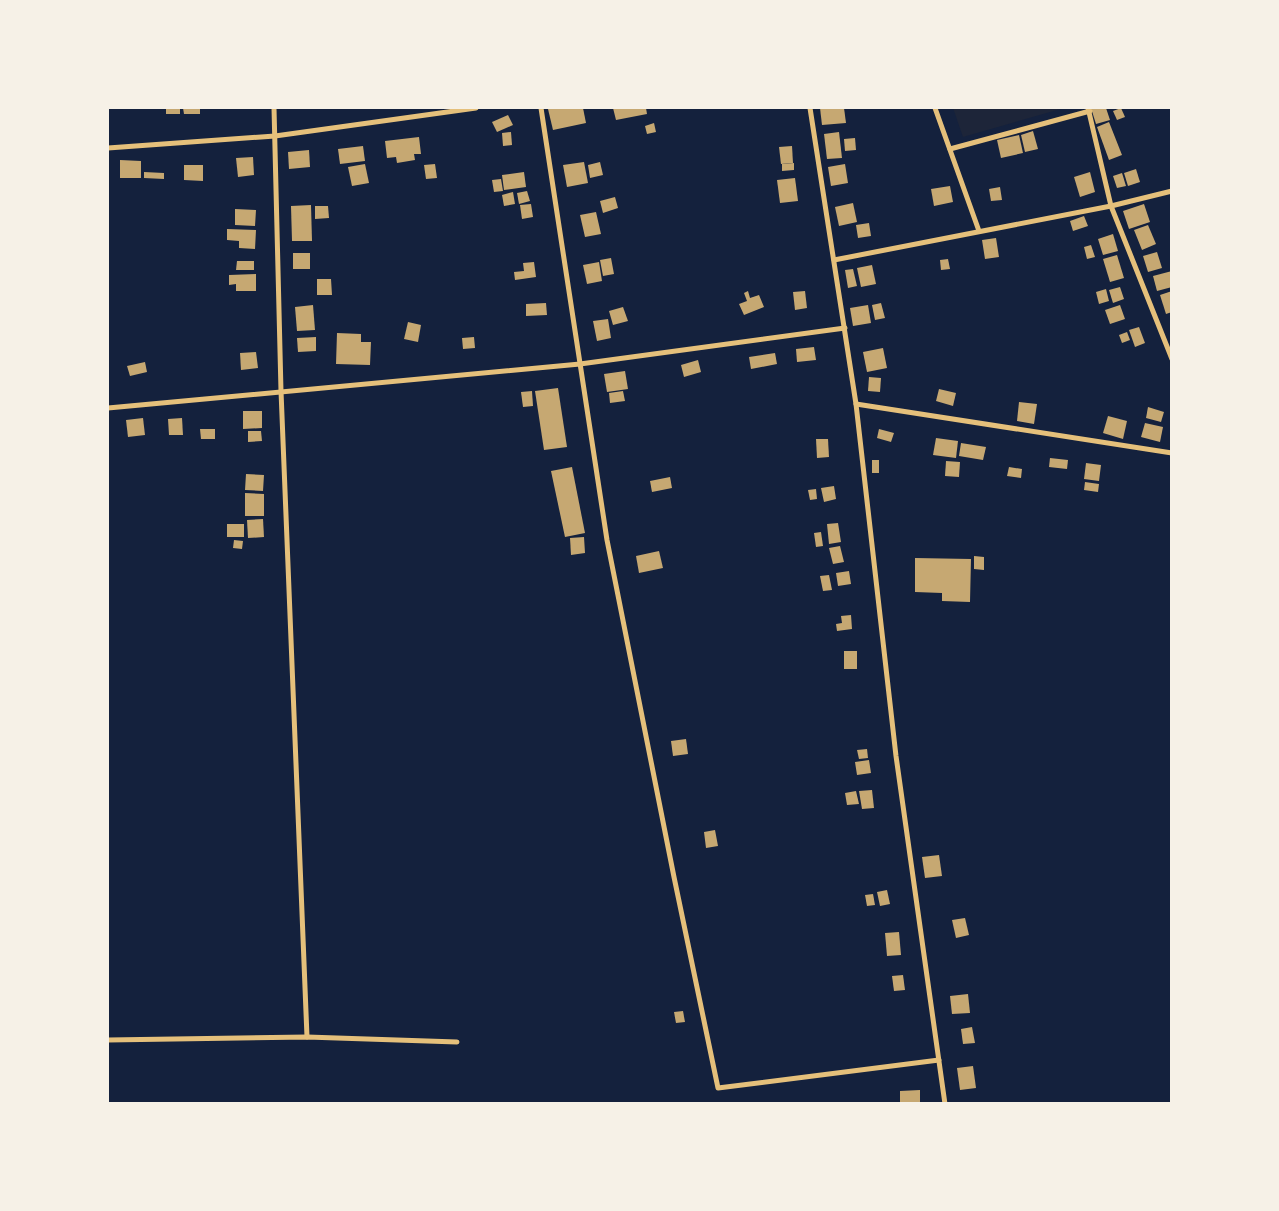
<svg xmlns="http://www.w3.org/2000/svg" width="1279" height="1211" font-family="Barlow,sans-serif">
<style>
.green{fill:#1d2539}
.building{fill:#c6a872}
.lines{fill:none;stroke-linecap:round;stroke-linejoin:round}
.minor{stroke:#e5c07b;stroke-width:5}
</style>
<rect width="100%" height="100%" fill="#14213d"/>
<!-- green -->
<polygon class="green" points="953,108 1064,108 963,137"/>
<!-- building -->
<g class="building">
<rect x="166" y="108" width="14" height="6"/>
<polygon points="183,108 200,108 200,114 184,114"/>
<polygon points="555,108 583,108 586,123 553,130 548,109"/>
<polygon points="613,108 646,108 647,114 616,120"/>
<polygon points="820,108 844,108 846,123 822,125"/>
<polygon points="1091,108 1106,108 1110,120 1096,124"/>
<polygon points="1121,108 1125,117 1117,120 1113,111"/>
<polygon points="508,115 513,125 497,132 492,122"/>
<polygon points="1109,122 1122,155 1109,160 1097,127"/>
<polygon points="654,123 656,132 647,134 645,126"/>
<polygon points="1033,131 1038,149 1025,152 1021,135"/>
<polygon points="511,132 512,145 503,146 502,133"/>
<polygon points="839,132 842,158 827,159 824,134"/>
<polygon points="1019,135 1023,153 1001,158 997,140"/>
<polygon points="419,137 421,154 414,154 415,160 397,163 396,157 387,158 385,141"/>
<polygon points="855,138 856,150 845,151 844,139"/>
<polygon points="363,146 365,161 340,164 338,149"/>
<polygon points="792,146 793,163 781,164 779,147"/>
<polygon points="309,150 310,167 289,169 288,152"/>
<polygon points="253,157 254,175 238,177 236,158"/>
<polygon points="120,160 141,161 141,178 120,178"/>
<polygon points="584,162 588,183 567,187 563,165"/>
<polygon points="600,162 603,175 590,178 588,165"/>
<polygon points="794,163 794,170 782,171 782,164"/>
<polygon points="365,164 369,183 352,186 348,167"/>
<polygon points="435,164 437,178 426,179 424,165"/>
<polygon points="845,164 848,183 831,186 828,167"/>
<polygon points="184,165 203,165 203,181 184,180"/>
<polygon points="1136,169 1140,182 1128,186 1124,173"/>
<polygon points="144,172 164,173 164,179 144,178"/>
<polygon points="524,172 526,187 504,190 502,175"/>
<polygon points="1090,172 1095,192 1080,197 1074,177"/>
<polygon points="1122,173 1126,186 1117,188 1113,176"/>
<polygon points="795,178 798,201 780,203 777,180"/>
<polygon points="501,179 503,191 494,192 492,180"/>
<polygon points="950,186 953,202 934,206 931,189"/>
<polygon points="1000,187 1002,200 991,201 989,189"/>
<polygon points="527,191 530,201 519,204 517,193"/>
<polygon points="513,192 515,204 504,206 502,195"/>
<polygon points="615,197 618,208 603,213 600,201"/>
<polygon points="853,203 857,222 839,226 835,207"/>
<polygon points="531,204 533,217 522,219 520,205"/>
<polygon points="1144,204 1150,222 1129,229 1123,211"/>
<polygon points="311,205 312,241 292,241 291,206"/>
<polygon points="315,206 328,206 329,218 315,219"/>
<polygon points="235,209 256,210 255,226 235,225"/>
<polygon points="596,212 601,234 585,237 580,215"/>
<polygon points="1084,216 1088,226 1073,231 1070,221"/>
<polygon points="869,223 871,236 858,238 856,225"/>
<polygon points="1148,225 1156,244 1142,250 1134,230"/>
<polygon points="227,229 256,230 255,249 239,248 239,241 227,240"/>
<polygon points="1113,234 1118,251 1103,255 1098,239"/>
<polygon points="996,238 999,257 985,259 982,240"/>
<polygon points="1091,245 1095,257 1087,259 1084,247"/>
<polygon points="1157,252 1162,268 1148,272 1143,256"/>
<rect x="293" y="253" width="17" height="16"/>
<polygon points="1117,255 1124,278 1110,282 1103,259"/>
<polygon points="611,258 614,274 603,276 600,260"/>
<polygon points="948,259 950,269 941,270 940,260"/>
<polygon points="237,261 254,261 254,270 236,270"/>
<polygon points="534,262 536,277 515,280 514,272 524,271 523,263"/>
<polygon points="599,262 602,281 587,284 583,265"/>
<polygon points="872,265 876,284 861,287 857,268"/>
<polygon points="853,269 857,286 848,288 845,270"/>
<polygon points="1172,271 1172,287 1157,291 1153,276"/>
<polygon points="256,274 256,291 236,291 236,284 229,285 229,275"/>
<polygon points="317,279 331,279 332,295 317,295"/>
<polygon points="1120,287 1124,299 1113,303 1109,290"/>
<polygon points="1106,289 1109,301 1099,304 1096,292"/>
<polygon points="748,291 750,298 759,295 764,307 744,315 739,304 747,301 744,293"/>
<polygon points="805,291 807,308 795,310 793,292"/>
<polygon points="1172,291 1172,312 1166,314 1160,295"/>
<polygon points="546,303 547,315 526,316 526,304"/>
<polygon points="881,303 885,318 875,320 872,305"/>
<polygon points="313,305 315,330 297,331 295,307"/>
<polygon points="868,305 871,323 853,326 850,308"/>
<polygon points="1120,305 1125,319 1110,324 1105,310"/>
<polygon points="623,307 628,321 613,325 609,311"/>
<polygon points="608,319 611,338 597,341 593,321"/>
<polygon points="408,322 421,325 418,342 404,339"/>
<polygon points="1139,327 1145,343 1135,347 1129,330"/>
<polygon points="1127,332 1130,340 1122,343 1119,335"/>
<polygon points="337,333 361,334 361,342 371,342 370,365 336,364"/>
<polygon points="316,337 316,351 298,352 297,338"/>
<polygon points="474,337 475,348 463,349 462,338"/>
<polygon points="814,347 816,360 797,362 796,349"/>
<polygon points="883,348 887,368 867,372 863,352"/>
<polygon points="256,352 258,368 241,370 240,353"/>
<polygon points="775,353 777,364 751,369 749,357"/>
<polygon points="698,360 701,372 684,377 681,365"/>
<polygon points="145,362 147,372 130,376 127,366"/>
<polygon points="625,371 628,389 607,392 604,374"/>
<polygon points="869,377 881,378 880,392 868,391"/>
<polygon points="558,388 567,447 544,450 535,391"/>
<polygon points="939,389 956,393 953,406 936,401"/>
<polygon points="532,391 533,406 523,407 521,392"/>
<polygon points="623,391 625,401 610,403 609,393"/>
<polygon points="1019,402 1037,404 1034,424 1017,421"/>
<polygon points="1148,407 1164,412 1161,422 1146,418"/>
<polygon points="243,411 262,411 262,428 243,429"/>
<polygon points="1108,416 1127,421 1123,439 1103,433"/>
<polygon points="143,418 145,435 128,437 126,420"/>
<polygon points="182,418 183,435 169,435 168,419"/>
<polygon points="1145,423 1163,427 1160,442 1141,437"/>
<polygon points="200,429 215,429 215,439 201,439"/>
<polygon points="879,429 894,433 891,442 877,438"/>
<polygon points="248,431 261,431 262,441 248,442"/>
<polygon points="936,438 958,441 956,458 933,455"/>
<polygon points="816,439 828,439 829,457 817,458"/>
<polygon points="961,443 986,447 983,460 959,456"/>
<polygon points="1050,458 1068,460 1067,469 1049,467"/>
<rect x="872" y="460" width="7" height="13"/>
<polygon points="946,461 960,462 959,477 945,476"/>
<polygon points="1086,463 1101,465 1099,481 1084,479"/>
<polygon points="572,467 585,533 565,537 551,471"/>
<polygon points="1009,467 1022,469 1021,478 1007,476"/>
<polygon points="246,474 264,475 263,491 245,490"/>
<polygon points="670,477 672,488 652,492 650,481"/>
<polygon points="1085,482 1099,484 1098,492 1084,490"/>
<polygon points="834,486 836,499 824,502 821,488"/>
<polygon points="816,489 817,499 810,500 808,490"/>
<polygon points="245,493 264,494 264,516 245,516"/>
<polygon points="263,519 264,537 248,538 247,520"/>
<polygon points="838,523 841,542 829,544 827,524"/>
<rect x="227" y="524" width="17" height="13"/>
<polygon points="821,532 823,546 816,547 814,533"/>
<polygon points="584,537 585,553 571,555 570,538"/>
<polygon points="234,540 243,541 242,549 233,548"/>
<polygon points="840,546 844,562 833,564 829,548"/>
<polygon points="659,551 663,568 639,573 636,556"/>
<polygon points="974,556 984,557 984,570 974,569"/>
<polygon points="915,558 971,559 970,602 942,601 942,593 915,592"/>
<polygon points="849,571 851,584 838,586 836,573"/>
<polygon points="829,575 832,590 823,591 820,576"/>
<polygon points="851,615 852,629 837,631 836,624 842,623 841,616"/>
<rect x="844" y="651" width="13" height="18"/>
<polygon points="686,739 688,754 673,756 671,741"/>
<polygon points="867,749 868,758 859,759 857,750"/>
<polygon points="869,760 871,773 857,775 855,762"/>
<polygon points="872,790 874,808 862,809 859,791"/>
<polygon points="856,791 859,804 847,805 845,793"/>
<polygon points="715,830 718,846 706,848 704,832"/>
<polygon points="939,855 942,876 925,878 922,857"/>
<polygon points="887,890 890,904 880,906 877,892"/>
<polygon points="873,894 875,905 867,906 865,895"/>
<polygon points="965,918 969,935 956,938 952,920"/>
<polygon points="899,932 901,955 887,956 885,933"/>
<polygon points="903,975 905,990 894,991 892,976"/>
<polygon points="968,994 970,1013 952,1014 950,996"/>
<polygon points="683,1011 685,1022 676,1023 674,1012"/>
<polygon points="972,1027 975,1043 963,1044 961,1029"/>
<polygon points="973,1066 976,1088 960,1090 957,1068"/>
<polygon points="920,1090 920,1104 900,1104 900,1091"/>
</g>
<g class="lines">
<!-- minor -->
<g class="minor">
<polyline points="274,108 281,391 307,1037"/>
<polyline points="541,108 607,540 674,877 718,1088 939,1060"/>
<polyline points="810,108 856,404 896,756 945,1104"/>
<polyline points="935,108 979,231"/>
<polyline points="1088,108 1111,206 1172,359"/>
<polyline points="108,148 275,136 476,108"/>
<polyline points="950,149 1090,111"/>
<polyline points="834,260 1111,206 1172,191"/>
<polyline points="856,404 1172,453"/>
<polyline points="108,408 580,364 845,328"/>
<polyline points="108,1040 307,1037 457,1042"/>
</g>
</g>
<!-- border -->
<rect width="1279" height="1211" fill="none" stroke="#f6f1e7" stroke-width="218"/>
</svg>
